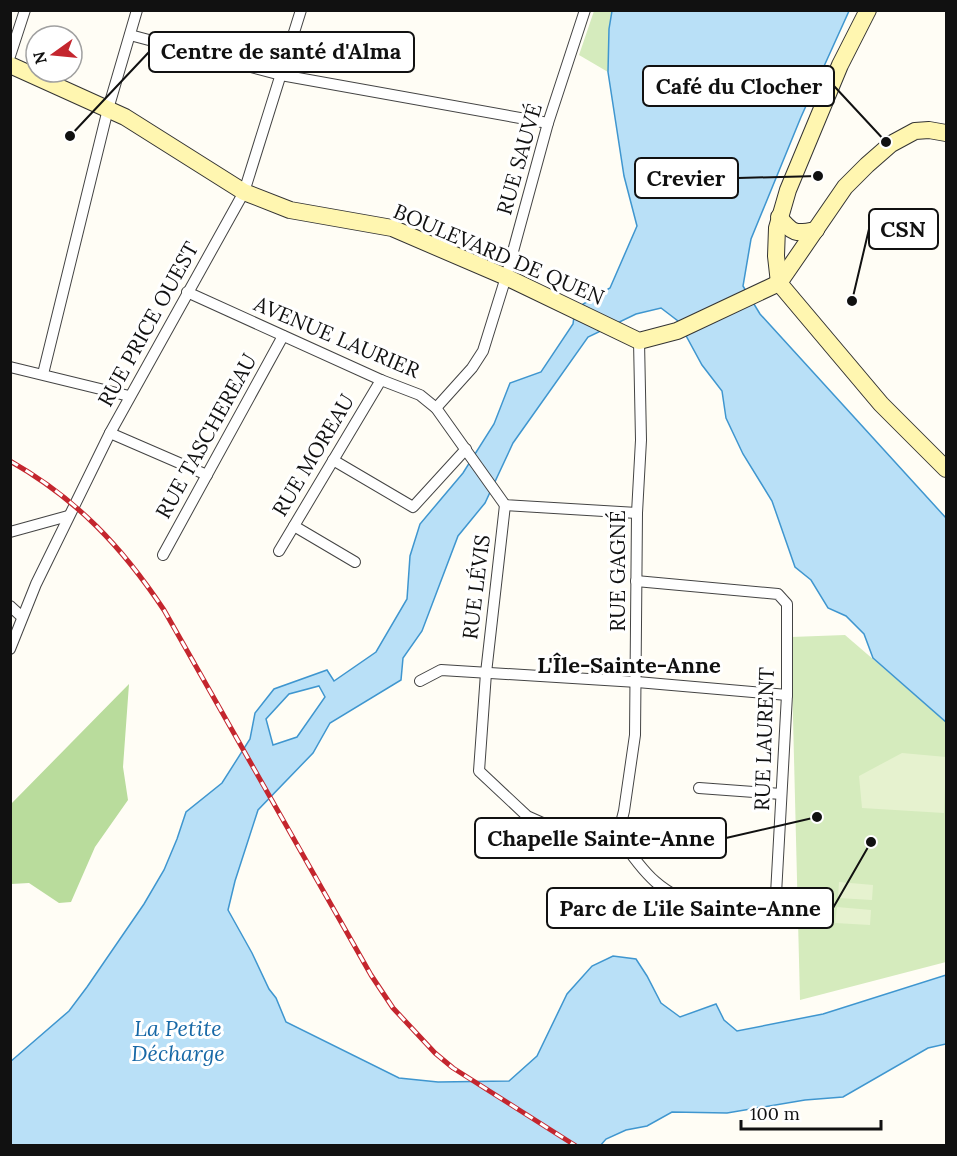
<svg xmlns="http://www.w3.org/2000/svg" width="957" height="1156" font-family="Lora,serif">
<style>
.green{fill:#d5ebbd}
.forest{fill:#b9dc9c}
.pitch{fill:#e6f2cf}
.water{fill:#b9e0f7;stroke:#3f96cf;stroke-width:1.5;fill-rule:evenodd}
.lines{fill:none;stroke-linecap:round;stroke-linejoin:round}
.street-casing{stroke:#444;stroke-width:12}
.secondary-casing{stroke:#333;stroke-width:18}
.street{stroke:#fff;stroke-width:10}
.secondary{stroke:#fff6b0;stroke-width:16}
.rail-casing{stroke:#c4262e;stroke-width:5}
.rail{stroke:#fff;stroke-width:3;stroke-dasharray:9;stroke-linecap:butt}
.labels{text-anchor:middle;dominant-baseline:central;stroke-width:6;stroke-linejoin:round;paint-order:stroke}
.street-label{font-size:21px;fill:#111;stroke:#fff}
.neighbourhood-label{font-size:22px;font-weight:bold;fill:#111;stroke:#fff}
.water-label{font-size:22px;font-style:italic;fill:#1768a6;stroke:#fff}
.leader{fill:none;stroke:#111;stroke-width:2}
.callout-dot{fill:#111;stroke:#fff;stroke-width:2}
.callout{fill:#fff;stroke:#111;stroke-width:2}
.callout-label{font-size:22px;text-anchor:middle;font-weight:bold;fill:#111}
</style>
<rect width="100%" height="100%" fill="#fffdf5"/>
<!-- green -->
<g class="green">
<polygon points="594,11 612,11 609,29 608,72 579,55"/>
<polygon points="845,635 946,722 946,962 800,1000 791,637"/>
</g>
<!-- forest -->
<polygon class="forest" points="129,684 123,767 128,800 95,847 71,902 59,903 29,883 11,884 11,804"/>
<!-- pitch -->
<g class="pitch">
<polygon points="902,753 946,757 944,813 862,808 859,776"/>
<polygon points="839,882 873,885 872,900 838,898"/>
<polygon points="837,907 871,910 870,925 835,923"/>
</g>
<!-- water -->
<path class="water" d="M612,11H849L801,117L751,239L743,286L760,314L946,518V722L873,658L864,634L846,616L828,608L811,580L795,567L772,501L743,454L726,418L722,391L702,365L678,321L661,308L636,314L588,337L513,443L485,503L458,536L422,631L403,658L401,680L330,723L313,753L258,810L235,881L228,910L252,953L269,989L276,998L286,1022L399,1078L438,1082L509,1081L537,1056L567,994L592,966L613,956L636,959L647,976L661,1003L680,1017L716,1004L724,1020L737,1031L823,1014L946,975V1044L928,1048L843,1097L805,1100L727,1113L672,1112L647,1126L626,1130L606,1139L600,1146L11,1145L10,1062L69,1011L87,987L144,904L164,870L177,839L186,812L222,783L250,739L255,713L274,689L327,670L334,681L376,652L407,599L410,556L420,524L463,473L494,424L510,383L541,372L573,324L575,309L610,288L637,226L624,176L608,72L609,29ZM319,686L325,697L297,737L273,745L266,719L289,694Z"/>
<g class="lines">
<!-- street casing -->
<g class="street-casing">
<g id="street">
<polyline points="130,35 281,75 548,123"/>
<polyline points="10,56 25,10"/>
<polyline points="187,292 381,380 420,395 436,408 505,505 637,513"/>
<polyline points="10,367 129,396"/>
<polyline points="43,374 108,109 137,10"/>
<polyline points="436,408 472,368 483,351 506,277 548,123 585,10"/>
<polyline points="110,433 207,475"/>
<polyline points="333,460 413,507 466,449"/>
<path d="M505,505L486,673L479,771L527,816L574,837L618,835C643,873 662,897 709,908C716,909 724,912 731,913C743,914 756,910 768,908L776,894L787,695V604L778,594L636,581"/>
<polyline points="294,526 355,562"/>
<polyline points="10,532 68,516"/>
<polyline points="279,551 381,380"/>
<polyline points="163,555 283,336"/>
<polyline points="10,606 22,617"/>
<polyline points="10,649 36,584 110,433 244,192 301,10"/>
<polyline points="420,681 441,670 637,682 787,695"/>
<polyline points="699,788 781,794"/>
<polyline points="618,835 624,811 635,735 637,513 641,440 639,341"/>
</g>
</g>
<!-- secondary casing -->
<g class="secondary-casing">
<g id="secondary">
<polyline points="868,10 840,65 788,190 777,228 776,256 779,283 881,404 946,469"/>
<polyline points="10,65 125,117 244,192 290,210 392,228 506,277 639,341 677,331 779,283 845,187 867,165 891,144 915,131 929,130 946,133"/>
<path d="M779,217C793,234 795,234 816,230"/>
</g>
</g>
<!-- street -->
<use href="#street" class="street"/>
<!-- secondary -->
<use href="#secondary" class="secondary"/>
<!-- rail casing -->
<g class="rail-casing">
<path id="rail" d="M10,461C77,499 122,547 164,610L371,975L393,1008L435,1053L453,1068L576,1146"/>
</g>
<!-- rail -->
<use href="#rail" class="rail"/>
</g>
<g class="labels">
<!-- street labels -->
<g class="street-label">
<text transform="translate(519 159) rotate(-74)">RUE SAUVÉ</text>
<text transform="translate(499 254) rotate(23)">BOULEVARD DE QUEN</text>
<text transform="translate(148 324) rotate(-61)">RUE PRICE OUEST</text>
<text transform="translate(337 337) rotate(23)">AVENUE LAURIER</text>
<text transform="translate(206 436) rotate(-61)">RUE TASCHEREAU</text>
<text transform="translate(313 455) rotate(-59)">RUE MOREAU</text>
<text transform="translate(617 571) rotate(-90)">RUE GAGNÉ</text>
<text transform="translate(476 587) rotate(-83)">RUE LÉVIS</text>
<text transform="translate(764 739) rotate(-88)">RUE LAURENT</text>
</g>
<!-- neighbourhood labels -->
<g class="neighbourhood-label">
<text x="629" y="665">L'Île-Sainte-Anne</text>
</g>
<!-- water labels -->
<g class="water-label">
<text x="178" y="1028">La Petite<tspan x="178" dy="25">Décharge</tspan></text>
</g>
</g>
<!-- callouts -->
<path class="leader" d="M70 136L149 52M886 142L834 86M818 176L738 178M852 301L869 229M817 817L726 838M871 842L833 908"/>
<g class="callout-dot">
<circle cx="70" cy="136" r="6"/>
<circle cx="886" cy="142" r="6"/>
<circle cx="818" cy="176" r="6"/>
<circle cx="852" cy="301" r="6"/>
<circle cx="817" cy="817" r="6"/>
<circle cx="871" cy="842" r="6"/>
</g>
<g class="callout">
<rect x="149" y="32" width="265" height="40" rx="6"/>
<rect x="643" y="66" width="191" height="40" rx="6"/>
<rect x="635" y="158" width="103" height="40" rx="6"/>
<rect x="869" y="209" width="69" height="40" rx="6"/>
<rect x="475" y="818" width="251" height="40" rx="6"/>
<rect x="547" y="888" width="286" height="40" rx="6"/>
</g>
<g class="callout-label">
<text x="281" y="59">Centre de santé d'Alma</text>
<text x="739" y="94">Café du Clocher</text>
<text x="686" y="186">Crevier</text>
<text x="903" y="237">CSN</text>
<text x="601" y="846">Chapelle Sainte-Anne</text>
<text x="690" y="916">Parc de L'ile Sainte-Anne</text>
</g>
<!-- border -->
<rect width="957" height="1156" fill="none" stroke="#111111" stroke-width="24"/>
<!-- north arrow -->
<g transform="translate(54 54) rotate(255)"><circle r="28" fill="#ffffff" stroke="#a0a0a0" stroke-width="1.5"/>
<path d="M0-4.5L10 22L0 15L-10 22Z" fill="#c4262e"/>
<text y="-9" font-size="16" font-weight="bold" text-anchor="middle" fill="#111111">N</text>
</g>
<!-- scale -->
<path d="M741 1120v9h140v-9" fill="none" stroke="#111111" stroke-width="3"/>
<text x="750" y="1120" font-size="18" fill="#111111" stroke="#ffffff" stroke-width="4.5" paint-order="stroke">100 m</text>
</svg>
